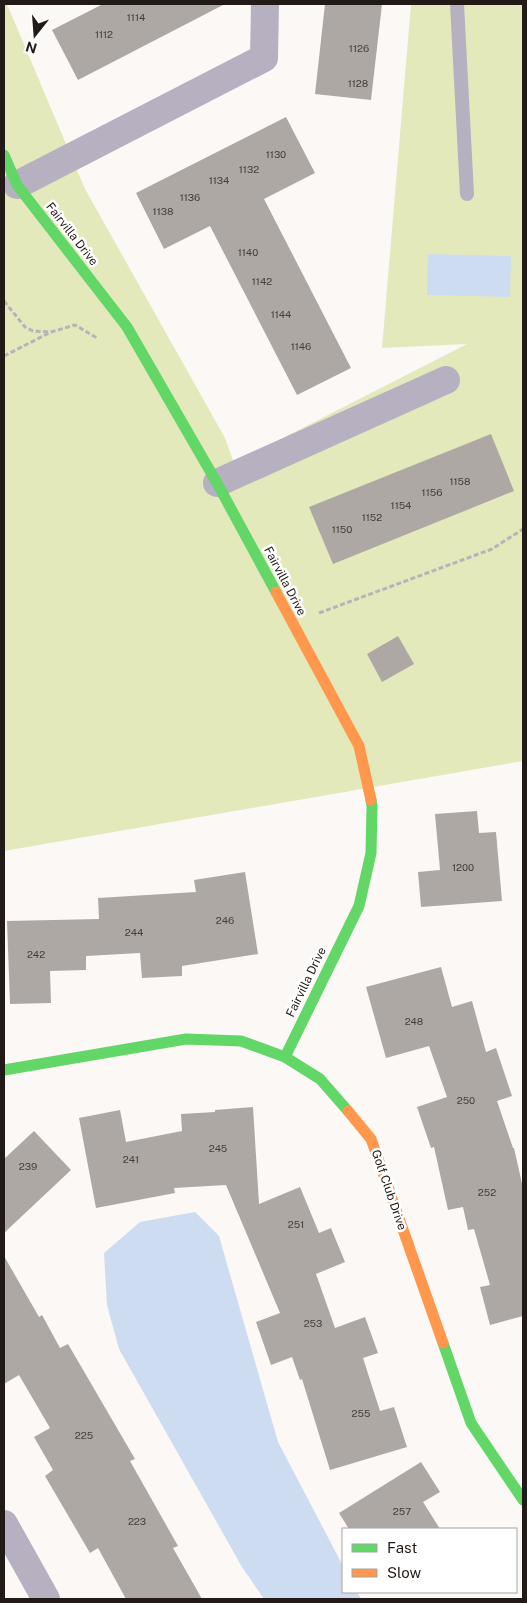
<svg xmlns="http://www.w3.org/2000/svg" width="527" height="1603" font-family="'Public Sans',sans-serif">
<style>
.green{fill:#e4e9bc}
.water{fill:#cedcf1}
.building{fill:#ada8a4}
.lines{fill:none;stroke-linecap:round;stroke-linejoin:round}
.path{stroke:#b8b3ba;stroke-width:3;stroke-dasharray:5 2.5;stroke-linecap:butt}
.lane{stroke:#b6b0c0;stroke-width:14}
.street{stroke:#b6b0c0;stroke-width:28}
.fast{stroke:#63d668;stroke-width:11}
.slow{stroke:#ff974d;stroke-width:11}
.labels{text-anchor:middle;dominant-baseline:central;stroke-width:5;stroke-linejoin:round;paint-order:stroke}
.number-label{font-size:10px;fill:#453e3a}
.street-label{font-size:12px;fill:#221a16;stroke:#fff}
</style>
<rect width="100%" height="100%" fill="#fbf8f6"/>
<!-- green -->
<polygon class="green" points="4,4 7,4 85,189 225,438 234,463 467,344 382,348 411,4 523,4 523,761 4,851"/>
<!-- water -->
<g class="water">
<polygon points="428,254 511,256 510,297 427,295"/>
<polygon points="195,1212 219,1236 278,1442 343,1566 343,1592 357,1592 361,1599 264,1599 242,1567 119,1349 107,1305 104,1253 140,1222"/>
</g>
<!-- building -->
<g class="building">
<polygon points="103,4 225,4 78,80 52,30"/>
<polygon points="325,4 382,4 371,100 315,94"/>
<polygon points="286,117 315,173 264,199 351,368 297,395 210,226 164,249 136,193"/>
<polygon points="491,434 514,491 333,564 309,507"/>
<polygon points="398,636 414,664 382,682 367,654"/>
<polygon points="477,811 479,833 496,832 502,901 421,907 418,872 440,870 435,814"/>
<polygon points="245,872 258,954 182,966 182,976 142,978 140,953 86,956 86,970 50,971 51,1003 10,1004 7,921 99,919 98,898 196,892 194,880"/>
<polygon points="441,967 452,1007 472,1001 486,1052 496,1048 512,1096 497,1101 513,1148 514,1148 523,1188 523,1316 490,1325 480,1287 490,1285 474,1229 468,1230 463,1207 448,1210 434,1147 431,1148 417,1107 447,1097 429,1046 386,1058 366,987"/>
<polygon points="253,1107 259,1204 300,1187 319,1233 331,1228 345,1262 316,1274 335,1328 365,1317 378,1353 363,1358 380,1411 394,1407 407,1447 330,1470 302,1379 300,1380 292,1357 271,1365 256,1322 280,1313 226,1185 174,1188 175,1193 96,1208 79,1118 120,1110 126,1142 182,1131 181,1114 215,1112 215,1110"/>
<polygon points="34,1131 71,1170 4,1233 4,1159"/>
<polygon points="4,1256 39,1317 42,1315 60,1348 68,1344 135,1459 130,1461 178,1546 173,1548 202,1599 126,1599 98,1548 90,1553 45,1476 53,1470 34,1437 50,1428 19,1375 4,1384"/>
<polygon points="421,1462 440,1492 423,1502 440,1529 349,1529 339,1513"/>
</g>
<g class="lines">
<!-- path -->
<g class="path">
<polyline points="4,301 25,327 33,331 50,332"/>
<polyline points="4,356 51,332 75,325 97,338"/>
<polyline points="319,613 492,549 523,529"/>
</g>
<!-- lane -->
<polyline class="lane" points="457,4 467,194"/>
<!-- street -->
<g class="street">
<polyline points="17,185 264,58 265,4"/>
<polyline points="217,483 446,380"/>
<polyline points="4,1524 46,1599"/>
</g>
<!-- fast -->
<g class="fast">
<polyline points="4,155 17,185 127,327 217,483 276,592"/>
<polyline points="285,1057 359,906 371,853 372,806 371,800"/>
<polyline points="4,1070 186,1039 241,1041 285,1057 320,1079 348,1111"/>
<polyline points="443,1343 471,1423 523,1500"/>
</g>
<!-- slow -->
<g class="slow">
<polyline points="276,592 359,746 371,800"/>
<polyline points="348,1111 371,1139 443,1343"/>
</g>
</g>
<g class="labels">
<!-- number labels -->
<g class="number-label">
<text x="136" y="17">1114</text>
<text x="104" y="34">1112</text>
<text x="359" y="48">1126</text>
<text x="358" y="83">1128</text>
<text x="276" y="154">1130</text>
<text x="249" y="169">1132</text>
<text x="219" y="180">1134</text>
<text x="190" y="197">1136</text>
<text x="163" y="211">1138</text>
<text x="248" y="252">1140</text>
<text x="262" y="281">1142</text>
<text x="281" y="314">1144</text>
<text x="301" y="346">1146</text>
<text x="460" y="481">1158</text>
<text x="432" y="492">1156</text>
<text x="401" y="505">1154</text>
<text x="372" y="517">1152</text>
<text x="342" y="529">1150</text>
<text x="463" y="867">1200</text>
<text x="225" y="920">246</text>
<text x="134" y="932">244</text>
<text x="36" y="954">242</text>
<text x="414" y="1021">248</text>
<text x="466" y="1100">250</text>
<text x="218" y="1148">245</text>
<text x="131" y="1159">241</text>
<text x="28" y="1166">239</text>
<text x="487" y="1192">252</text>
<text x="296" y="1224">251</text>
<text x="313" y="1323">253</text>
<text x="361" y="1413">255</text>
<text x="84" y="1435">225</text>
<text x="402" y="1511">257</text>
<text x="137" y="1521">223</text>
</g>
<!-- street labels -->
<g class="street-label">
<text transform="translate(72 234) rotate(52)">Fairvilla Drive</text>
<text transform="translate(285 581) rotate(62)">Fairvilla Drive</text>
<text transform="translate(306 982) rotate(-64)">Fairvilla Drive</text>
<text transform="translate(389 1190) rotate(71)">Golf Club Drive</text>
</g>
</g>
<!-- border -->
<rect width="527" height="1603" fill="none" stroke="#221a16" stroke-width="10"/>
<!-- legend -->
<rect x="342" y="1528" width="175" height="65" fill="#ffffff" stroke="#a7a3a2"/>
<rect x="352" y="1544" width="25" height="8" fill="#63d668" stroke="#a7a3a2"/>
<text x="387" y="1553" font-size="15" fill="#221a16">Fast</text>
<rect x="352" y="1569" width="25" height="8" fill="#ff974d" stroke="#a7a3a2"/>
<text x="387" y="1578" font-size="15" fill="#221a16">Slow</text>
<!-- north arrow -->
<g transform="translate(35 35) rotate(197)" stroke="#ffffff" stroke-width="4" paint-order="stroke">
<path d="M0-4L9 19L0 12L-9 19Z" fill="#221a16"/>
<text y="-8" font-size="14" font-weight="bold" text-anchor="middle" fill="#221a16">N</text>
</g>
</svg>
